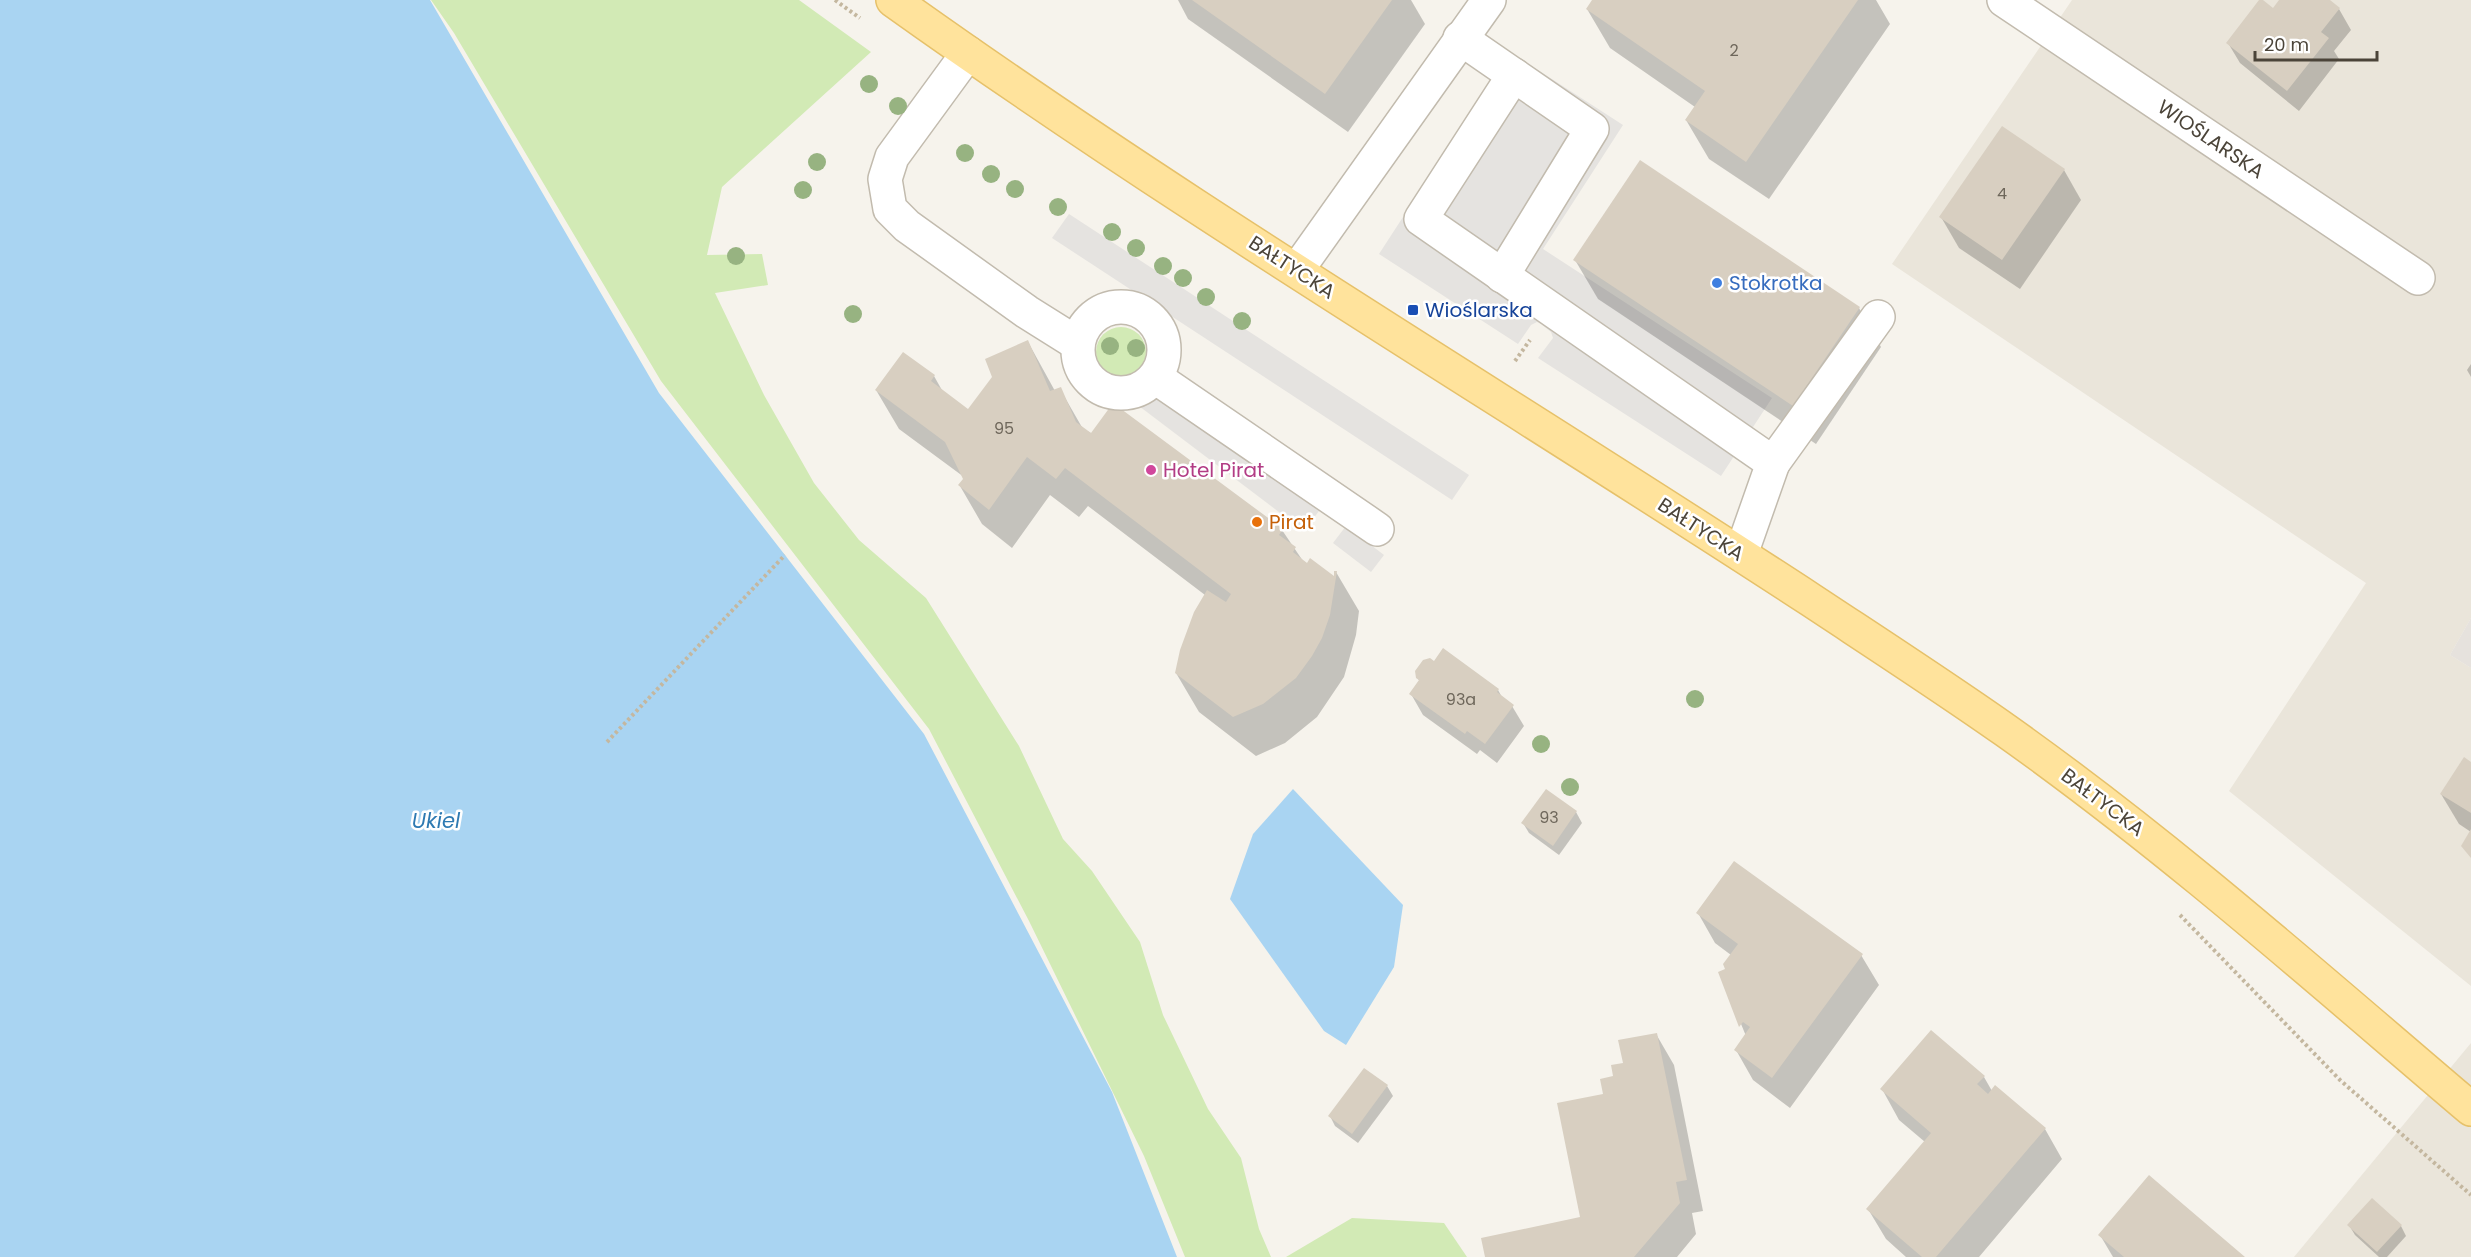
<svg xmlns="http://www.w3.org/2000/svg" width="2471" height="1257" font-family="Poppins,sans-serif">
<style>
.residential{fill:#eae5da}
.industrial{fill:#e6e2dd}
.green{fill:#d2eab5}
.parking{fill:#e5e3e0}
.water{fill:#a9d4f2}
.shadow{fill:#0003}
.building{fill:#d8cfc1}
.lines{fill:none;stroke-linecap:round;stroke-linejoin:round}
.minor-casing{stroke:#c2bbae;stroke-width:36}
.major-casing{stroke:#e6c16a;stroke-width:36}
.path{stroke:#c4b79f;stroke-width:4;stroke-dasharray:3 3;stroke-linecap:butt}
.minor{stroke:#fff;stroke-width:33}
.major{stroke:#ffe39c;stroke-width:33}
.tree{fill:#97b381}
.shop-dot{fill:#3f7fe0;stroke:#fff;stroke-width:2}
.transit-dot{fill:#1a4fb4;stroke:#fff;stroke-width:2}
.hotel-dot{fill:#d1479c;stroke:#fff;stroke-width:2}
.food-dot{fill:#e8710a;stroke:#fff;stroke-width:2}
.labels{text-anchor:middle;dominant-baseline:central;stroke-width:5;stroke-linejoin:round;paint-order:stroke}
.number-label{font-size:16px;fill:#6e675b}
.street-label{font-size:20px;fill:#4b4439;stroke:#fff}
.shop-label{font-size:20px;fill:#366cbe;stroke:#fff;text-anchor:start}
.transit-label{font-size:20px;fill:#164399;stroke:#fff;text-anchor:start}
.hotel-label{font-size:20px;fill:#b23c85;stroke:#fff;text-anchor:start}
.food-label{font-size:20px;fill:#c56008;stroke:#fff;text-anchor:start}
.water-label{font-size:21px;font-style:italic;fill:#2e7ab2;stroke:#fff}
</style>
<rect width="100%" height="100%" fill="#f6f3ec"/>
<!-- residential -->
<g class="residential">
<polygon points="2072,0 2471,0 2471,618 2450,655 2471,668 2471,986 2229,791 2366,583 1892,264"/>
<polygon points="2471,1043 2471,1257 2294,1257"/>
</g>
<!-- industrial -->
<polygon class="industrial" points="2471,618 2471,668 2450,655"/>
<!-- green -->
<g class="green">
<polygon points="431,0 799,0 871,52 722,187 707,255 762,254 768,285 715,293 764,395 814,483 859,540 926,598 1019,746 1063,839 1092,871 1140,942 1163,1015 1208,1109 1241,1158 1259,1229 1271,1257 1185,1257 1144,1156 1029,921 929,729 661,381 454,33"/>
<circle cx="1121" cy="352" r="25"/>
<polygon points="1352,1218 1444,1223 1467,1257 1286,1257"/>
</g>
<!-- parking -->
<g class="parking">
<polygon points="1510,52 1623,125 1543,249 1772,398 1721,476 1538,358 1553,338 1551,332 1541,324 1537,322 1531,325 1518,344 1379,254"/>
<polygon points="1069,214 1469,475 1452,500 1052,238"/>
<polygon points="1146,381 1319,511 1304,531 1131,400"/>
<polygon points="1346,526 1384,555 1371,572 1333,543"/>
</g>
<!-- water -->
<g class="water">
<polygon points="0,0 430,0 659,393 924,734 1112,1092 1177,1257 0,1257"/>
<polygon points="1293,789 1403,905 1394,967 1346,1045 1324,1031 1230,899 1253,834"/>
</g>
<!-- shadow -->
<g class="shadow">
<polygon points="1178,0 1411,0 1425,24 1348,132 1188,19"/>
<polygon points="1594,0 1876,0 1890,24 1769,199 1709,159 1686,120 1695,107 1610,48 1587,9"/>
<polygon points="2281,0 2328,0 2339,9 2351,30 2334,51 2339,59 2299,111 2240,63 2228,43 2273,10"/>
<polygon points="2064,170 2081,200 2020,289 1959,248 1941,217"/>
<polygon points="1575,260 1859,308 1881,347 1816,444 1598,299"/>
<polygon points="1028,342 1055,391 1060,389 1083,429 1282,530 1303,561 1335,579 1336,572 1359,611 1356,635 1344,677 1317,717 1285,743 1256,756 1199,712 1176,673 1205,595 1088,506 1079,517 1050,495 1012,548 982,524 960,486 965,480 964,477 899,429 876,390 934,376 943,392 969,411"/>
<polygon points="2471,364 2471,377 2467,370"/>
<polygon points="1417,677 1498,690 1503,699 1512,706 1524,726 1497,763 1480,750 1477,754 1423,715 1411,694 1420,682"/>
<polygon points="2471,763 2471,832 2459,824 2441,794"/>
<polygon points="1547,791 1576,812 1582,823 1559,855 1529,833 1523,823"/>
<polygon points="1698,913 1861,955 1879,985 1790,1108 1753,1080 1736,1050 1746,1036 1720,973 1727,970 1731,955 1715,943"/>
<polygon points="1656,1034 1674,1065 1703,1211 1692,1213 1696,1234 1677,1257 1487,1257 1581,1219 1605,1096 1625,1064"/>
<polygon points="1984,1077 1992,1091 2045,1129 2062,1159 1979,1257 1906,1257 1886,1239 1868,1209 1925,1142 1899,1120 1882,1089"/>
<polygon points="1387,1086 1393,1096 1358,1143 1335,1126 1330,1116"/>
<polygon points="2349,1225 2401,1226 2406,1236 2387,1257 2379,1257 2355,1235"/>
<polygon points="2100,1235 2243,1257 2113,1257"/>
</g>
<!-- building -->
<g class="building">
<polygon points="1192,0 1392,0 1325,94"/>
<polygon points="1592,0 1858,0 1746,162 1685,120 1705,91 1586,9"/>
<polygon points="2259,0 2263,0 2273,8 2279,0 2330,0 2340,8 2321,32 2329,38 2287,91 2226,43"/>
<polygon points="2002,126 2065,169 2002,260 1939,217"/>
<polygon points="1640,160 1860,307 1793,406 1573,260"/>
<polygon points="1028,340 1050,391 1061,387 1076,422 1091,433 1113,403 1283,529 1279,535 1296,547 1293,552 1307,563 1310,558 1334,576 1334,571 1337,571 1330,615 1322,638 1312,656 1296,678 1263,704 1233,717 1175,673 1180,650 1194,612 1207,590 1226,602 1231,594 1065,468 1056,479 1027,457 989,510 958,485 963,479 945,442 875,390 903,352 935,375 931,381 968,409 992,377 985,359"/>
<polygon points="1443,648 1499,689 1497,692 1514,705 1485,744 1467,731 1465,734 1409,694 1419,680 1416,678 1415,671 1423,660 1430,658 1434,661"/>
<polygon points="2464,757 2471,762 2471,813 2440,794"/>
<polygon points="1546,789 1577,811 1553,846 1521,823"/>
<polygon points="2471,829 2471,858 2461,846"/>
<polygon points="1734,861 1863,954 1772,1078 1734,1050 1750,1027 1743,1022 1739,1027 1718,972 1725,969 1723,964 1738,944 1696,913"/>
<polygon points="1931,1030 1985,1076 1977,1084 1988,1094 1995,1085 2046,1128 1936,1257 1922,1257 1866,1209 1931,1133 1880,1089"/>
<polygon points="1657,1033 1687,1180 1676,1182 1680,1203 1634,1257 1485,1257 1481,1238 1580,1217 1557,1103 1603,1094 1600,1079 1613,1076 1611,1065 1623,1063 1618,1040"/>
<polygon points="1364,1068 1388,1085 1352,1134 1328,1116"/>
<polygon points="2149,1175 2184,1205 2245,1257 2124,1257 2098,1235"/>
<polygon points="2372,1198 2402,1225 2377,1252 2347,1225"/>
</g>
<g class="lines">
<!-- minor casing -->
<g class="minor-casing">
<g id="minor">
<polyline points="2004,0 2418,278"/>
<polyline points="1460,38 1592,129 1502,276"/>
<polyline points="968,53 892,157 885,179 890,209 907,226 1027,312 1078,344"/>
<polyline points="1514,75 1421,219 1773,463 1741,554"/>
<polyline points="1297,270 1489,0"/>
<circle cx="1121" cy="350" r="43"/>
<polyline points="1155,377 1377,529"/>
<polyline points="1773,463 1878,317"/>
</g>
</g>
<!-- major casing -->
<g class="major-casing">
<path id="major" d="M893,0C1191,213 1505,400 1811,600C1876,643 1941,685 2005,730C2169,846 2318,979 2471,1109"/>
</g>
<!-- path -->
<g class="path">
<polyline points="835,0 860,18"/>
<polyline points="1515,361 1530,340"/>
<polyline points="607,742 785,555"/>
<polyline points="2180,915 2340,1080 2471,1195"/>
</g>
<!-- minor -->
<use href="#minor" class="minor"/>
<!-- major -->
<use href="#major" class="major"/>
</g>
<!-- trees -->
<g class="tree">
<circle cx="869" cy="84" r="9"/>
<circle cx="898" cy="106" r="9"/>
<circle cx="965" cy="153" r="9"/>
<circle cx="817" cy="162" r="9"/>
<circle cx="991" cy="174" r="9"/>
<circle cx="1015" cy="189" r="9"/>
<circle cx="803" cy="190" r="9"/>
<circle cx="1058" cy="207" r="9"/>
<circle cx="1112" cy="232" r="9"/>
<circle cx="1136" cy="248" r="9"/>
<circle cx="736" cy="256" r="9"/>
<circle cx="1163" cy="266" r="9"/>
<circle cx="1183" cy="278" r="9"/>
<circle cx="1206" cy="297" r="9"/>
<circle cx="853" cy="314" r="9"/>
<circle cx="1242" cy="321" r="9"/>
<circle cx="1110" cy="346" r="9"/>
<circle cx="1136" cy="348" r="9"/>
<circle cx="1695" cy="699" r="9"/>
<circle cx="1541" cy="744" r="9"/>
<circle cx="1570" cy="787" r="9"/>
</g>
<!-- markers -->
<circle class="shop-dot" cx="1717" cy="283" r="6"/>
<rect class="transit-dot" x="1407" y="304" width="12" height="12" rx="3"/>
<circle class="hotel-dot" cx="1151" cy="470" r="6"/>
<circle class="food-dot" cx="1257" cy="522" r="6"/>
<g class="labels">
<!-- number labels -->
<g class="number-label">
<text x="1734" y="50">2</text>
<text x="2002" y="193">4</text>
<text x="1004" y="428">95</text>
<text x="1461" y="699">93a</text>
<text x="1549" y="817">93</text>
</g>
<!-- street labels -->
<g class="street-label">
<text transform="translate(2211 139) rotate(34)">WIOŚLARSKA</text>
<text transform="translate(1292 267) rotate(33)">BAŁTYCKA</text>
<text transform="translate(1701 529) rotate(33)">BAŁTYCKA</text>
<text transform="translate(2103 802) rotate(37)">BAŁTYCKA</text>
</g>
<!-- shop labels -->
<g class="shop-label">
<text x="1729" y="283">Stokrotka</text>
</g>
<!-- transit labels -->
<g class="transit-label">
<text x="1425" y="310">Wioślarska</text>
</g>
<!-- hotel labels -->
<g class="hotel-label">
<text x="1163" y="470">Hotel Pirat</text>
</g>
<!-- food labels -->
<g class="food-label">
<text x="1269" y="522">Pirat</text>
</g>
<!-- water labels -->
<g class="water-label">
<text x="436" y="820">Ukiel</text>
</g>
</g>
<!-- scale -->
<path d="M2255 51v9h122v-9" fill="none" stroke="#4b4439" stroke-width="3"/>
<text x="2264" y="51" font-size="18" fill="#4b4439" stroke="#ffffff" stroke-width="4.5" paint-order="stroke">20 m</text>
</svg>
